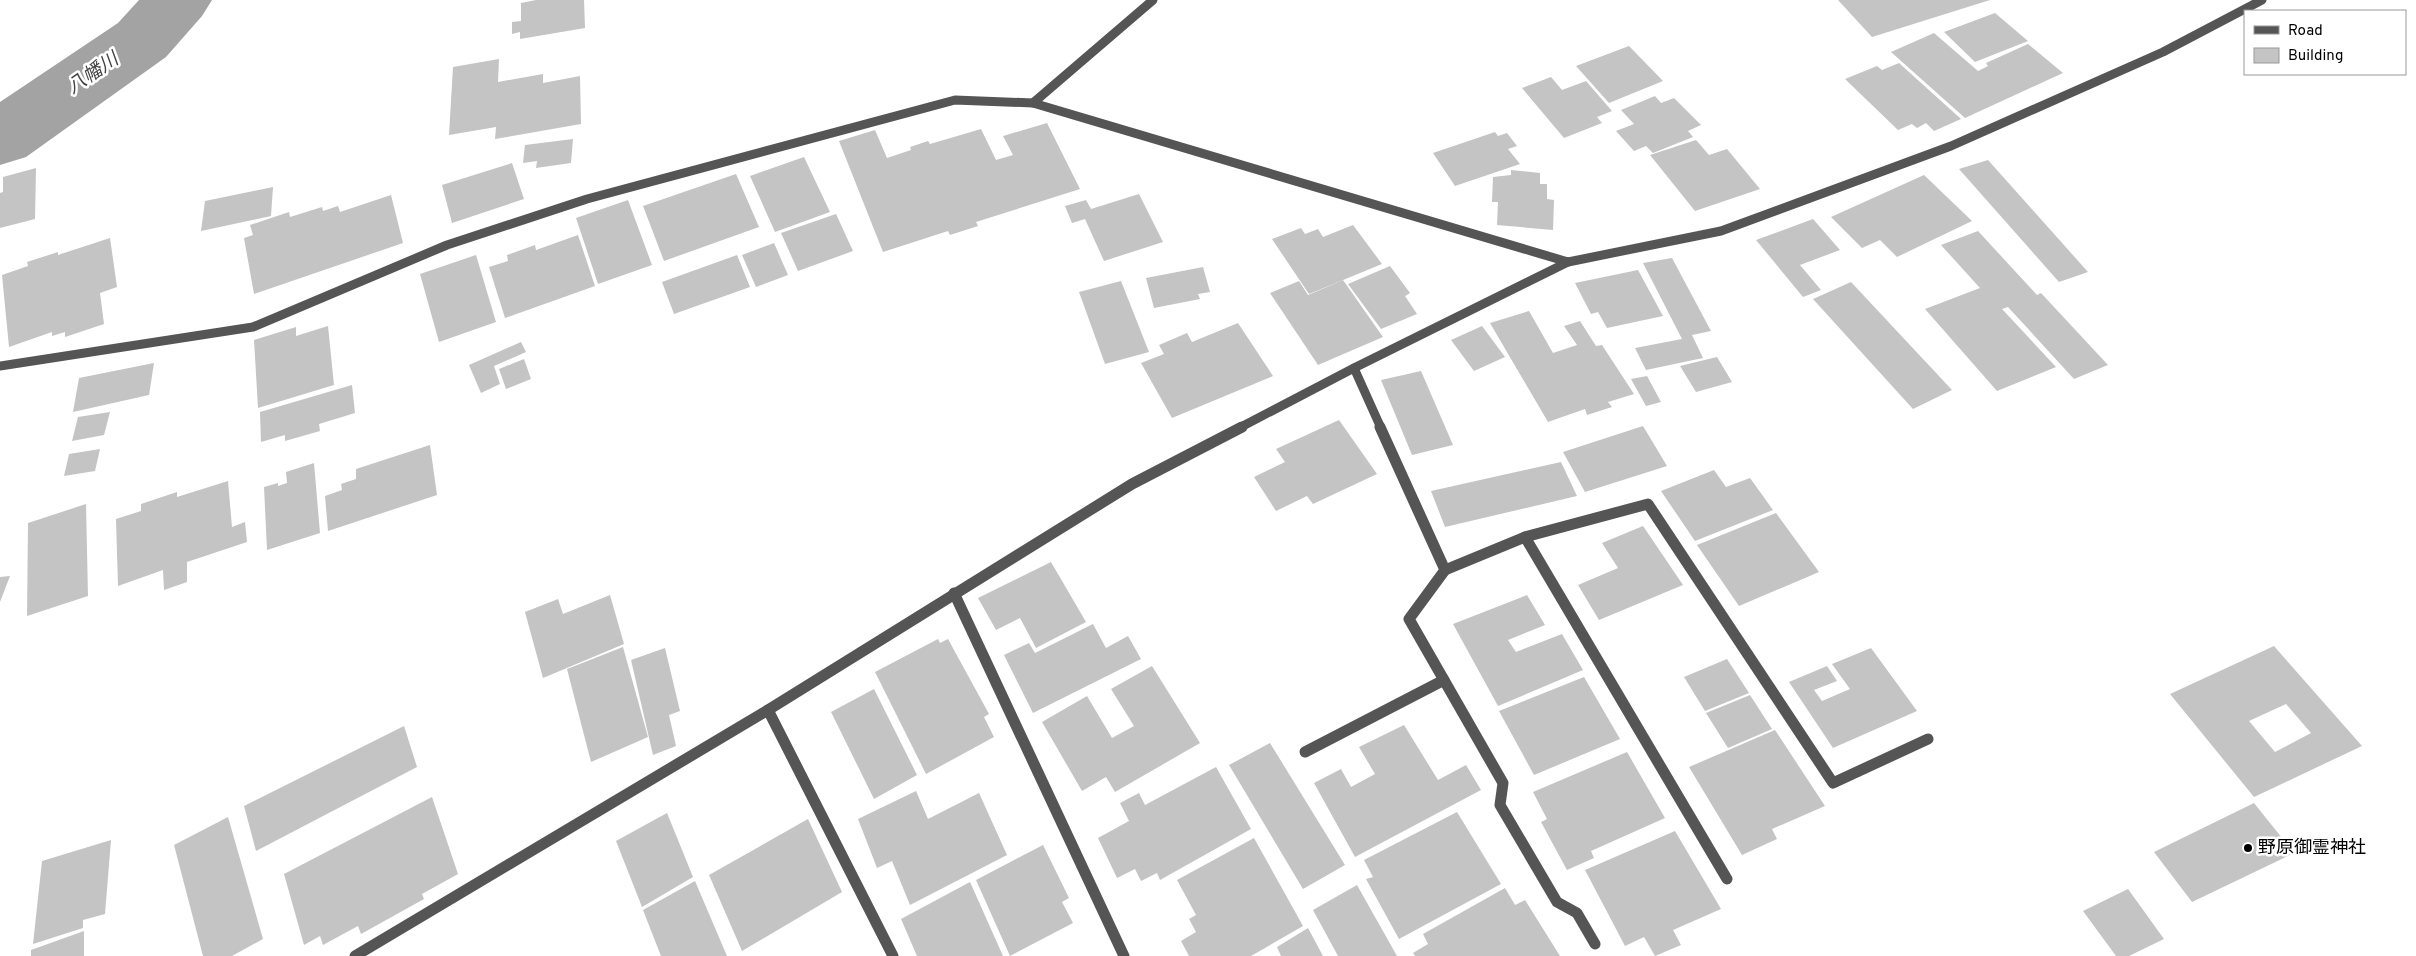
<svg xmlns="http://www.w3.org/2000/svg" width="2416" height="956" font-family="Overpass,'Noto Sans JP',sans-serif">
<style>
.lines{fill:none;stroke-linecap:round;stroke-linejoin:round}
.river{fill:#a3a3a3;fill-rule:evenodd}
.building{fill:#c4c4c4;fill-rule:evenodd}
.street-far1{stroke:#555;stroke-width:9}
.street{stroke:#555;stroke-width:11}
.poi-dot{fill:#000;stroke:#fff;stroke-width:2}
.labels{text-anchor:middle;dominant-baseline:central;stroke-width:5;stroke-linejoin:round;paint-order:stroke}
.poi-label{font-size:18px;fill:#000;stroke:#fff;text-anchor:start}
.water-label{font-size:19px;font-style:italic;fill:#444;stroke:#fff}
</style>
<rect width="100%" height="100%" fill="#fff"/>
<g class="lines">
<!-- river -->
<polygon class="river" points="139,0 212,0 202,16 166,57 26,157 0,165 0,102 118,23"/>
</g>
<!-- building -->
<g class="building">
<polygon points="536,0 584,0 585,28 520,39 520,32 512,34 512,22 521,21 521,3"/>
<polygon points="1838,0 1990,0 1872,37"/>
<polygon points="1995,13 2028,41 1975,62 1944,32"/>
<polygon points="1934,33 1978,71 1988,66 1986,63 2028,44 2063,73 1965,118 1891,52"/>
<polygon points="1629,46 1663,81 1609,103 1576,66"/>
<polygon points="499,59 498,82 543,74 543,83 580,76 581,124 495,139 496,127 449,135 453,67"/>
<polygon points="1899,63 1961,119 1934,131 1926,123 1917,128 1912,124 1898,130 1845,79 1877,66 1882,70"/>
<polygon points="1551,77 1562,90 1586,81 1612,111 1597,117 1602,123 1564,138 1522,88"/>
<polygon points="1655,96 1661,103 1674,98 1701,125 1688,131 1693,137 1653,153 1646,146 1634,151 1616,131 1634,124 1621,110"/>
<polygon points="1047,123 1080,189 976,222 978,226 950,235 948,231 883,252 839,141 875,130 887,158 911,150 910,147 928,141 930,144 981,129 996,160 1013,155 1003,136"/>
<polygon points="1495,132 1498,136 1507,133 1517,146 1508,149 1520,164 1455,186 1433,153"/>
<polygon points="573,139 571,163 536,168 537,161 523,163 525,145"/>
<polygon points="1696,140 1709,155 1727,149 1760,189 1695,211 1650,155"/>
<polygon points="804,157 830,212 775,232 750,176"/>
<polygon points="1988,160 2088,272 2059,282 1959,169"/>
<polygon points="512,163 524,199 452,223 442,185"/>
<polygon points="36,168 35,219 0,228 0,193 3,192 3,177"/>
<polygon points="1511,170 1540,173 1540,184 1547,184 1547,199 1554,200 1553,230 1497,225 1498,202 1492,202 1493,177 1511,175"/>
<polygon points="736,174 759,227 664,261 643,206"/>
<polygon points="1924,175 1972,221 1897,257 1880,240 1862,248 1831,217"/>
<polygon points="273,187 271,216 201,231 205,201"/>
<polygon points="1139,194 1163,242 1104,261 1085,219 1072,223 1065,206 1086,200 1091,209"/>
<polygon points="391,195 403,243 254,294 244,238 253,235 250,225 289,212 290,217 322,207 323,211 338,206 340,212"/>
<polygon points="628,200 652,265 598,284 576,218"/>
<polygon points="836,214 853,251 798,271 781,233"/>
<polygon points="1813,219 1840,250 1800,265 1821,290 1803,297 1756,240"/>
<polygon points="1353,225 1382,264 1309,294 1272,239 1301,228 1305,234 1318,229 1323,237"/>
<polygon points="1978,231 2037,295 2041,293 2108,365 2074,379 2008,307 2002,309 2056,367 1997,391 1925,309 1980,288 1941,245"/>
<polygon points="578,235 595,286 505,318 489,267 508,261 507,255 535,245 536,250"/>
<polygon points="110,238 117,287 100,293 104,324 65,337 65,332 52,336 52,332 9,347 2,275 28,266 27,262 58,252 58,255"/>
<polygon points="774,243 788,275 756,287 742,255"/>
<polygon points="476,255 496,322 439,342 420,274"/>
<polygon points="737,255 750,287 674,314 662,282"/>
<polygon points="1672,258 1711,331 1692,335 1703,358 1646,370 1635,348 1682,339 1643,263"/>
<polygon points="1390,266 1410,293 1405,296 1417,314 1381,329 1348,284"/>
<polygon points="1203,267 1210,292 1198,294 1200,299 1154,308 1146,278"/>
<polygon points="1638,270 1663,316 1607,328 1598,312 1591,314 1575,283"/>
<polygon points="1343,280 1383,337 1318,365 1270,293 1299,281 1308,295"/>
<polygon points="1121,281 1149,352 1105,364 1079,292"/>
<polygon points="1851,282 1952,390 1913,409 1813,299"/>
<polygon points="1529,311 1553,353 1577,345 1564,326 1580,321 1596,346 1602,345 1634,394 1608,402 1612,407 1587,415 1585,409 1548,422 1490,323"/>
<polygon points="1238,323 1273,376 1172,418 1141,363 1164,354 1159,345 1187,333 1192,342"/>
<polygon points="328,326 334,385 258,408 254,340 296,327 296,336"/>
<polygon points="1482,326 1505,357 1474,371 1451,340"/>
<polygon points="521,342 526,352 494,366 500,384 481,393 469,365"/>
<polygon points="1717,357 1732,382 1696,392 1680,366"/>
<polygon points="524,359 531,379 506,389 499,369"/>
<polygon points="154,363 149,395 73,412 79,378"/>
<polygon points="1421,371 1453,445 1412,455 1381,380"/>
<polygon points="1647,376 1661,402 1646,406 1631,379"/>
<polygon points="352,385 355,413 319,424 320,431 285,441 285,435 261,442 260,412"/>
<polygon points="110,412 104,435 72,441 78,417"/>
<polygon points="1339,420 1377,474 1313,504 1307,496 1276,511 1254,477 1285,462 1276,449"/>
<polygon points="1643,426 1667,466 1585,492 1563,452"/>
<polygon points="430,445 437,495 328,531 325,496 342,490 341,484 356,479 356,469"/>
<polygon points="100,449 95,471 64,476 69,454"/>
<polygon points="1561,462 1577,496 1445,527 1431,491"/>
<polygon points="314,463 320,533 267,550 264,487 278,483 278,486 287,483 286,472"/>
<polygon points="1714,470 1726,487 1750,478 1773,510 1695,541 1661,491"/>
<polygon points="228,481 232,527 245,522 247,542 187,562 187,582 164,590 163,570 118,586 116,519 141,511 141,504 177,492 177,497"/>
<polygon points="86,504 88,596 27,616 28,523"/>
<polygon points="1776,513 1819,572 1739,606 1697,545"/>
<polygon points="1643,526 1683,585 1599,620 1578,585 1618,568 1602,543"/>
<polygon points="1051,562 1086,622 1036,648 1020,618 996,630 978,598"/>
<polygon points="10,576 0,602 0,577"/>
<polygon points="610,595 624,644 543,678 525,612 558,599 563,614"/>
<polygon points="1527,595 1545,625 1508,640 1516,652 1562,634 1583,670 1498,706 1453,624"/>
<polygon points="1093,624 1106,648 1128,636 1141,659 1033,713 1004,655 1029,643 1035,653"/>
<polygon points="938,639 940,643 948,639 989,714 984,717 994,737 926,774 875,672"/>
<path d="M2274,646L2362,746L2254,797L2170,694ZM2286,704L2311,733L2275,752L2249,721Z"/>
<polygon points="623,647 648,737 591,762 567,669"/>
<polygon points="665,648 680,711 669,715 676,746 653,755 631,660"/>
<polygon points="1871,648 1917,711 1833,748 1789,682 1827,666 1837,681 1814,690 1822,701 1850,689 1832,664"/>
<polygon points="1727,659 1749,693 1705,711 1684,677"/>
<polygon points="1152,666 1200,743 1115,792 1106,777 1082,791 1042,722 1087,696 1112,738 1134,726 1111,689"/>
<polygon points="1584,677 1620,739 1534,775 1499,711"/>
<polygon points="874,689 917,775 874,799 831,712"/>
<polygon points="1750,695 1772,729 1728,748 1706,713"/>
<polygon points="1404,725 1438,780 1466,765 1481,790 1355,857 1314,783 1341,769 1351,787 1375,774 1359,747"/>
<polygon points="404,726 417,767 256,851 244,806"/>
<polygon points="1775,730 1825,806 1772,829 1777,839 1742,855 1689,767"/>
<polygon points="1270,743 1345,865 1303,889 1229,765"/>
<polygon points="1627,752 1665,818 1591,851 1594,858 1567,870 1541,822 1547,819 1533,792"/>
<polygon points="1216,767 1251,829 1160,880 1157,873 1141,881 1135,869 1117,878 1098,838 1129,821 1120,803 1139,793 1145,805"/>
<polygon points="916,791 928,819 979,793 1007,855 910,905 892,861 877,868 858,819"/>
<polygon points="432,797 458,874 422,894 424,899 361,934 358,926 323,945 320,936 304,945 284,874"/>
<polygon points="2254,803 2294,853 2192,902 2154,852"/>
<polygon points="1457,812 1501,884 1399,939 1366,879 1373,877 1364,860"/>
<polygon points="667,813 693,877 642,907 616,841"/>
<polygon points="228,817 263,939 232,956 203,956 174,845"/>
<polygon points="808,819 842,892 742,951 709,875"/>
<polygon points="1675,831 1721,909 1673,930 1681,945 1655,956 1644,937 1625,946 1585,870"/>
<polygon points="1254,838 1303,926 1251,956 1189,956 1181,941 1196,932 1189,919 1196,915 1177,880"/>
<polygon points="111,840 105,914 83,920 83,928 33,944 42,861"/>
<polygon points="1043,845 1069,898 1062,902 1073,923 1010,956 976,880"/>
<polygon points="695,881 727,956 661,956 643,910"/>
<polygon points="970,882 1003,956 917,956 901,919"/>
<polygon points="1357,885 1397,956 1338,956 1313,910"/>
<polygon points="1505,888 1515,905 1525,900 1560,956 1415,956 1413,953 1428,944 1423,934"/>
<polygon points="2128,889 2164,939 2129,956 2116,956 2083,911"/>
<polygon points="1308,928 1323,956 1281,956 1277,947"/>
<polygon points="84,931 84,956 31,956 31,950"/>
</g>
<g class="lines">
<!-- street-far1 -->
<g class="street-far1">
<polyline points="1033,103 1153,0"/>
<polyline points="0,366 253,327 447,245 587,199 955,100 1033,103 1568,262"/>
<polyline points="1354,368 1381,428"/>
<polyline points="1239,428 1354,368 1568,262 1721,231 1951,146 2163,52 2262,0"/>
</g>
<!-- street -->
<g class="street">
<polyline points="1380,427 1445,570 1409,619 1503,783 1500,805 1557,902 1577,913 1595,944"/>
<polyline points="1525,537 1727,879"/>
<polyline points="1445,570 1525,537 1648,504 1833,783 1928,739"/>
<polyline points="954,593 1124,956"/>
<polyline points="768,710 893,956"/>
<polyline points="1305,752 1444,680"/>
<polyline points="355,956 768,710 1132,484 1242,427"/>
</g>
</g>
<!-- markers -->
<circle class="poi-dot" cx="2248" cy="848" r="5"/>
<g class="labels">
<!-- poi labels -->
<g class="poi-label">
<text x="2258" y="848">野原御霊神社</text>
</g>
<!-- water labels -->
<g class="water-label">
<text transform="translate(93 74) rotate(-34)">八幡川</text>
</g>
</g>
<!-- legend -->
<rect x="2244" y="10" width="162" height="65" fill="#ffffff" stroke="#999999"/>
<rect x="2254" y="26" width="25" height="8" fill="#555555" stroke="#999999"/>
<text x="2288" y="35" font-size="15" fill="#000000">Road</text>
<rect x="2254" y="48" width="25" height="15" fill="#c4c4c4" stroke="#999999"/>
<text x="2288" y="60" font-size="15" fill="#000000">Building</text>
</svg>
